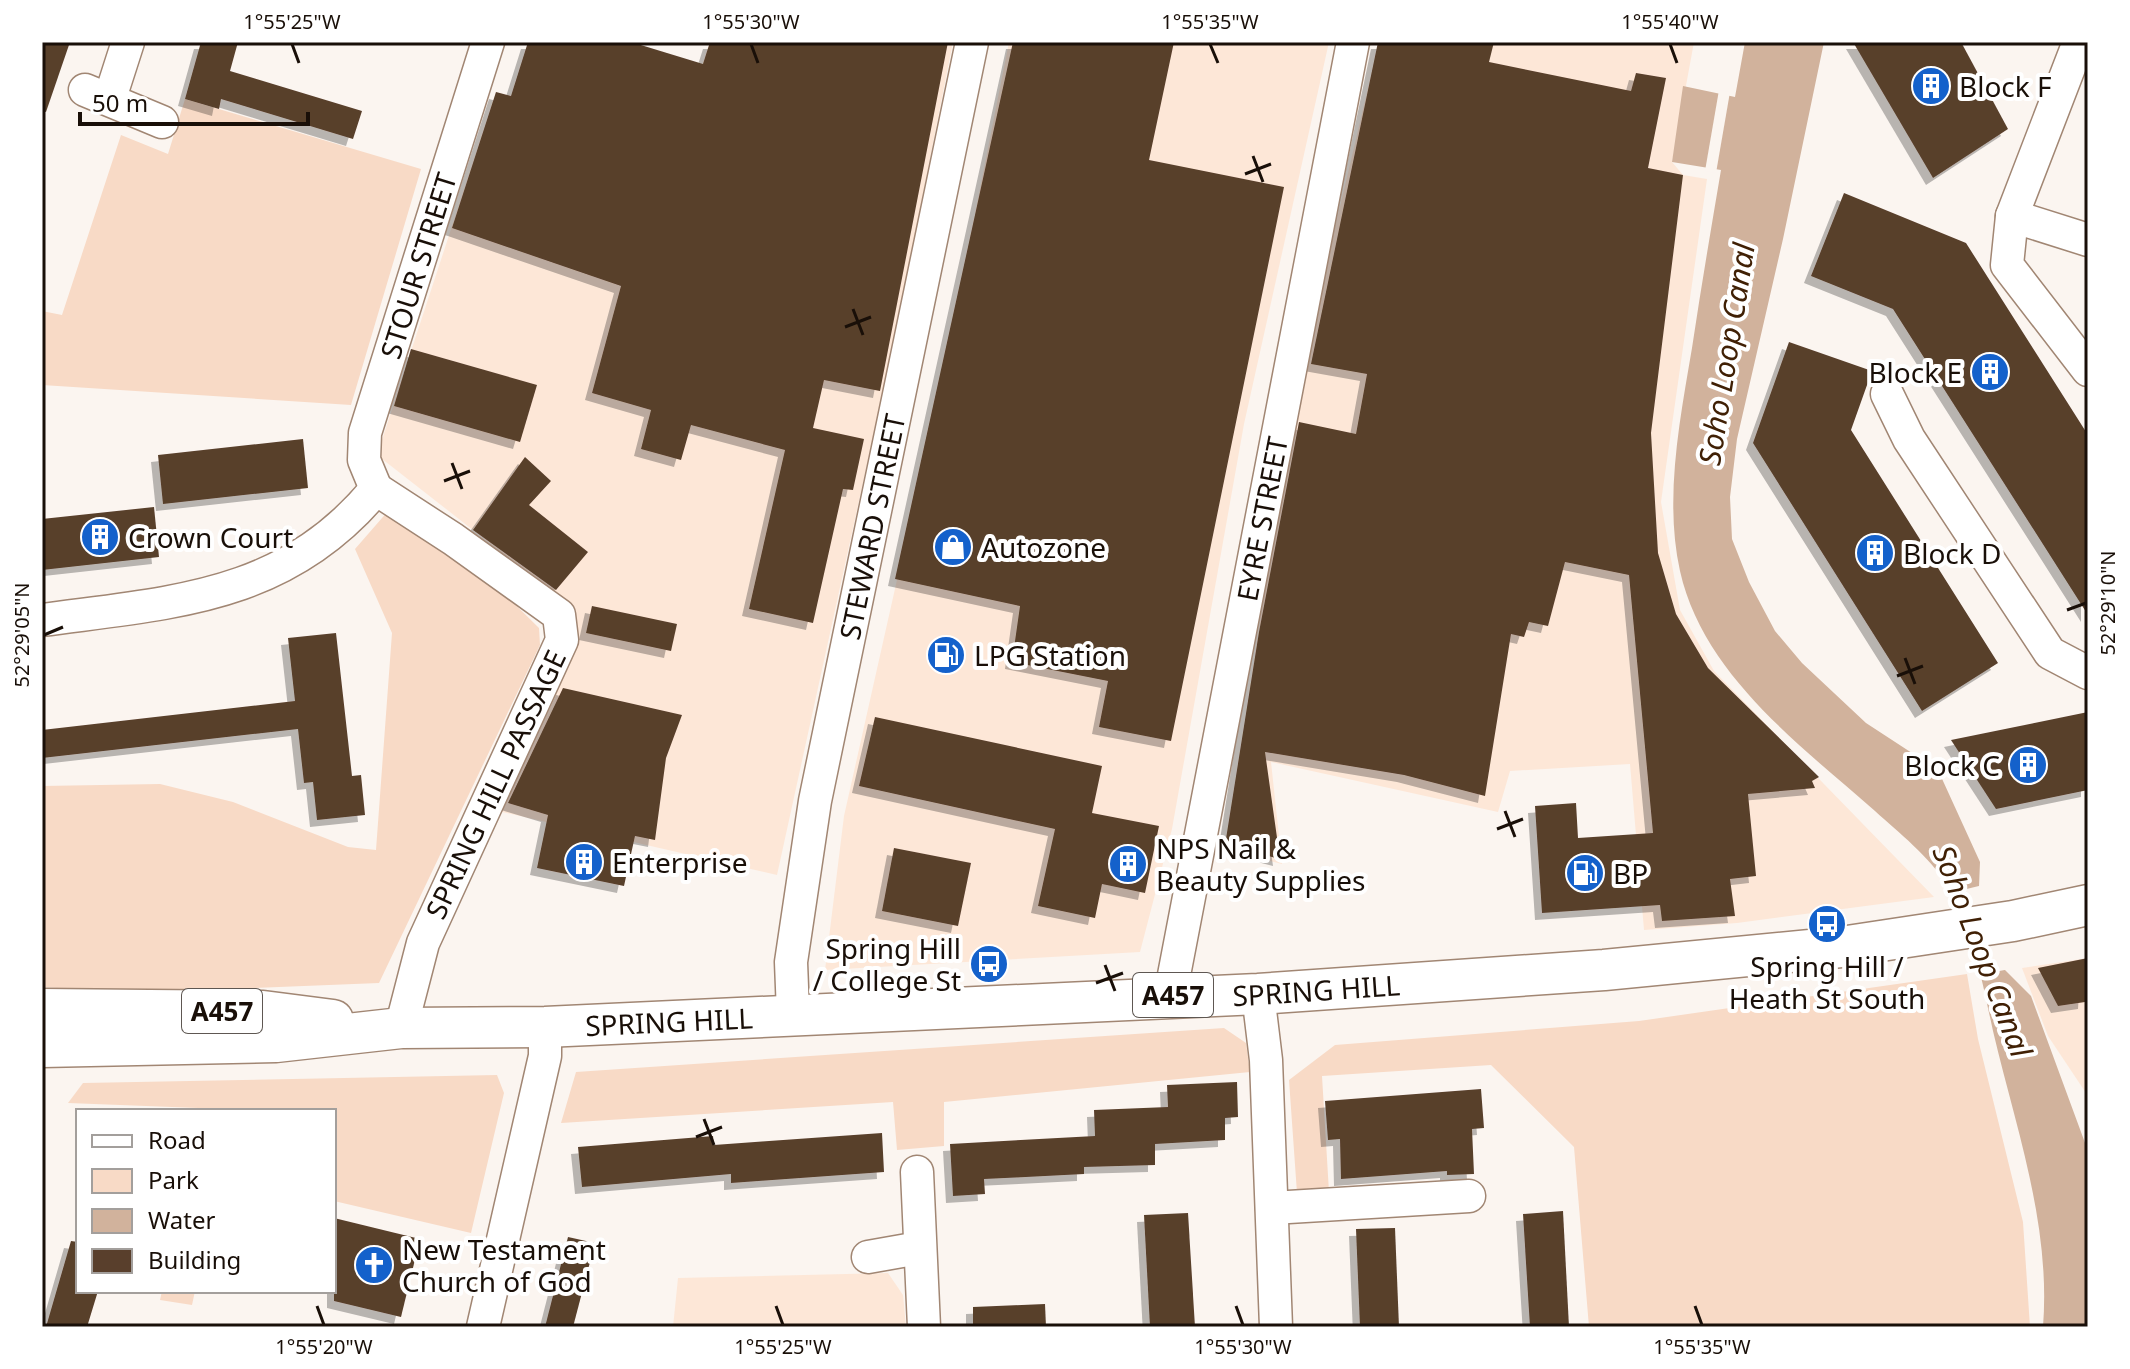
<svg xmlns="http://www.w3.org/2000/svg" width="2130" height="1369" font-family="'Noto Sans',sans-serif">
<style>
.built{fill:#fde7d7}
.green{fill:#f8dac6}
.water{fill:#d1b29c}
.pier{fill:#fbf5f0}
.building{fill:#593f2c;filter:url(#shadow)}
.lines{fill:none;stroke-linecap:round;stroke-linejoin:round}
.minor-casing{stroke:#a18673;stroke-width:35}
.major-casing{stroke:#a18673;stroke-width:43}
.minor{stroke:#fff;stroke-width:32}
.major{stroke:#fff;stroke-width:40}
.ticks{fill:none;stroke:#190f08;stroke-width:3}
.labels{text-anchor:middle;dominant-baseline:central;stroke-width:8;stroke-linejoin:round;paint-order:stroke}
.shield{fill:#fff;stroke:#5e5752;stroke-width:2}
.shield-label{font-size:26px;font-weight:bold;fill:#190f08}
.poi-label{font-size:28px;fill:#190f08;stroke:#fff;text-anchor:start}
.street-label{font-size:28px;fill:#190f08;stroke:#fff}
.water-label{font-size:30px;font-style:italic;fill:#402005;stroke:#fff}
.neatline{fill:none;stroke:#190f08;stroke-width:3}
.ticks-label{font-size:20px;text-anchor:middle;fill:#190f08}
</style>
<defs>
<filter id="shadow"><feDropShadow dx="-7" dy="7" stdDeviation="0" flood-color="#0004"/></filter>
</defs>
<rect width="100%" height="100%" fill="#fbf5f0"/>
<!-- built -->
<g class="built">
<polygon points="710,42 953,42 892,350 777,875 502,812 569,644 569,605 377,455 496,92 675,146"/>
<polygon points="1009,42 1329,42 1244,424 1172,829 1140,952 825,970 844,816 945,366"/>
<polygon points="1379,42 1694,42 1672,162 1683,175 1707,179 1661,502 1680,610 1714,671 1934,897 1737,923 1644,930 1630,764 1510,771 1498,812 1271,762 1282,864 1226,850 1291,413"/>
<polygon points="2088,958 2088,1096 2048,1036 2022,968"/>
<polygon points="888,1273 903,1295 906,1327 673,1327 678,1278"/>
</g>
<!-- green -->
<g class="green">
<polygon points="185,99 421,169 351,405 42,385 42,311 62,315 121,135 168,154"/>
<polygon points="389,510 473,563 539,628 540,645 379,983 132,993 42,987 42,786 160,784 233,802 348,847 376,850 392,633 355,549"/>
<polygon points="1967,974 1978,1039 2023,1222 2030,1327 1589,1327 1574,1147 1491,1065 1322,1076 1329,1192 1297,1193 1289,1080 1335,1045 1639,1021"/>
<polygon points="1224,1028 1246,1043 1250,1072 944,1102 944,1146 897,1150 893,1102 561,1123 576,1072"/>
<polygon points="497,1075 504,1093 471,1233 334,1201 334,1111 198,1111 198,1108 68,1103 83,1083"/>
<polygon points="162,1291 195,1291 192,1305 160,1300"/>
</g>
<!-- water -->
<path class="water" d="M1745,42H1824L1783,239L1737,439L1730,497L1732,539L1749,582L1775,631L1802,663L1866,723L1938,770L1980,862L1979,887L2005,970L2031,996L2088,1151V1327H2043C2051,1224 2016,1129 1993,1031C1983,985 1972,925 1947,885C1929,856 1899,833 1875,811C1800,745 1703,674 1680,571C1664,499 1680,419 1692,348C1701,288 1711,229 1721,170L1672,162L1683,86L1735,97Z"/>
<!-- pier -->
<g class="pier">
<polygon points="1719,90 1730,92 1716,173 1705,171"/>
<polygon points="1983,885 2010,969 1978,975 1946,894"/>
</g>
<!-- building -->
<g class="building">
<polygon points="42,42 70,42 46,112 42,111"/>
<polygon points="201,42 238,42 230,71 362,111 353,139 221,99 219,109 185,99"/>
<polygon points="528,42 631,42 703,64 710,42 948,42 880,391 824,380 813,428 864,439 853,490 843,489 813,623 749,609 785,450 691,425 681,460 641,449 651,410 592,393 621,286 452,228 496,92 511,96"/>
<polygon points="1013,42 1174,42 1149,160 1284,187 1171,741 1099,727 1108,681 1012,662 1020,606 895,579"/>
<polygon points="1378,42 1494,42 1489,62 1631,91 1636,73 1666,78 1648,168 1683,175 1651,433 1658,553 1676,614 1708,668 1819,777 1812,781 1815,788 1748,794 1756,876 1730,879 1735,916 1662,921 1660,905 1542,913 1535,806 1576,803 1578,838 1653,833 1629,575 1565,562 1548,626 1529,622 1524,637 1511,634 1485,796 1404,775 1265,752 1280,859 1225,845 1259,632 1299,422 1356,434 1367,374 1311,364"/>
<polygon points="1853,42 1961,42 2008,129 1933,178"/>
<polygon points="1844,193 1966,243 2088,435 2088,615 1893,309 1811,276"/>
<polygon points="1789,342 1872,371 1851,430 1998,663 1922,711 1753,443"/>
<polygon points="411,349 537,385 520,442 394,406"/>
<polygon points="303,439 308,488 163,504 158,455"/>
<polygon points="525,457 551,481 529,505 588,552 556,590 473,530"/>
<polygon points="154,507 159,557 42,570 42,519"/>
<polygon points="592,606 677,624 671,651 586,633"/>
<polygon points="336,633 352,776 361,775 365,815 317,820 313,782 304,783 298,729 42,758 42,730 295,701 288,638"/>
<polygon points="563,688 682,715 666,758 655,840 635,836 624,886 537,868 548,815 508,803"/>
<polygon points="2088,712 2088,790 1996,809 1951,740"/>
<polygon points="875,717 1102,766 1092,813 1159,826 1145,893 1102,884 1095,918 1038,906 1055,829 859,786"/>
<polygon points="894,848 971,863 958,926 882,911"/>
<polygon points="2088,958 2085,1002 2058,1006 2038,968"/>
<polygon points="1237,1082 1238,1117 1225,1118 1225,1140 1155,1144 1155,1165 1084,1167 1084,1174 984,1179 985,1194 953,1196 950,1144 1095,1136 1094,1110 1168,1107 1167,1085"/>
<polygon points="1481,1089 1484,1128 1472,1129 1474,1174 1447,1175 1447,1171 1341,1179 1340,1139 1328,1140 1325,1101"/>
<polygon points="882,1133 884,1172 731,1183 731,1174 582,1187 578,1147 713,1136 714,1145"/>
<polygon points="1563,1211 1569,1327 1530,1327 1523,1214"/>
<polygon points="1188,1213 1195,1327 1150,1327 1144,1215"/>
<polygon points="334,1218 420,1239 401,1317 334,1301"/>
<polygon points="1395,1228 1399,1327 1360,1327 1356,1229"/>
<polygon points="568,1237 595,1243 573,1327 545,1327"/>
<polygon points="71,1241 78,1242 78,1291 98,1291 87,1327 46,1327"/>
<polygon points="1045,1304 1046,1327 973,1327 973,1307"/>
</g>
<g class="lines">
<!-- minor casing -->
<g class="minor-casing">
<g id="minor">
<polyline points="2079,42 2012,216 2007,265 2088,370"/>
<polyline points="85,90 162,122"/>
<polyline points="110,98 128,42"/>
<polyline points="2012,216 2088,240"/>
<polyline points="1887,394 1909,439 2050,653 2088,673"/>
<polyline points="376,489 453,539 559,615 562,640 423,943 401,1028"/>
<path id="s1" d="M376,489L364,460L365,433L488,42"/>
<path d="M42,620C173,602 285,599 376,489"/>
<polyline points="1258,994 1266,1060 1276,1327"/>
<path id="s2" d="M1170,996L1353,42"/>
<path id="s3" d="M793,1013L791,962L815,801L972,42"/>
<polyline points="917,1172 924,1327"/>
<polyline points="1272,1208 1469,1196"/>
<polyline points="868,1257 919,1248"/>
<polyline points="483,1327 545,1056 545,1027"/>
</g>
</g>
<!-- major casing -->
<g class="major-casing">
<g id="major">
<polyline points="42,1009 263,1011 333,1020"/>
<path id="s4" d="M42,1047L276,1042L401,1028L545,1027L1258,994L1604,970L1841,947L2013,921L2088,905"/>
</g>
</g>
<!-- minor -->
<use href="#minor" class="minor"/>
<!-- major -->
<use href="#major" class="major"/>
</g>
<!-- ticks -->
<path class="ticks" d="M292,44L299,63M751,44L758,63M1210,44L1218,63M1670,44L1677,63M1253,156L1263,182M1245,174L1271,164M853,309L863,335M845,327L871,317M452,463L462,489M444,481L470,471M2067,610L2086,603M44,635L63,627M1905,658L1915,684M1897,676L1923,666M1505,811L1515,837M1497,829L1523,819M1105,965L1115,991M1096,983L1123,973M704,1119L714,1145M696,1137L722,1127M317,1306L324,1325M776,1306L783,1325M1236,1306L1243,1325M1695,1306L1702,1325"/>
<!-- icons -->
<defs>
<g id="building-disc" transform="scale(2)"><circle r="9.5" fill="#1461cb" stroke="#fff"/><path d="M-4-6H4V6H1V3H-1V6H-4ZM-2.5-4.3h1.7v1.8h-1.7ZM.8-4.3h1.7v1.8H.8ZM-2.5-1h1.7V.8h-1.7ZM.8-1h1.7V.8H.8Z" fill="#fff"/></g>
<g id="shop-disc" transform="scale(2)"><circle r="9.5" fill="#1461cb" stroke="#fff"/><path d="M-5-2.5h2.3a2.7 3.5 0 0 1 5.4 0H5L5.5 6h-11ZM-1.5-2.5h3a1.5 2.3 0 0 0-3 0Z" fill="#fff"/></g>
<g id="fuel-disc" transform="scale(2)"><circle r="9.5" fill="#1461cb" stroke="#fff"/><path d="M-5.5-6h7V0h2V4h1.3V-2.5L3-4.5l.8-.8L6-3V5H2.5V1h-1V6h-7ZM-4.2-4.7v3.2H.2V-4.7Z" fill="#fff"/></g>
<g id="bus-disc" transform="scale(2)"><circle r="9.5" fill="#1461cb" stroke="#fff"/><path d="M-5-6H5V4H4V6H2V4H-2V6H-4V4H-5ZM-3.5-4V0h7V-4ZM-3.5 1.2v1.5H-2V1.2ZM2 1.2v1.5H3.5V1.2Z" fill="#fff"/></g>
<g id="church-disc" transform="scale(2)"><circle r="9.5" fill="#1461cb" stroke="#fff"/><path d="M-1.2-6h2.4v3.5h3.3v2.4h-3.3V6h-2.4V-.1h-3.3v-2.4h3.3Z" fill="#fff"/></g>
</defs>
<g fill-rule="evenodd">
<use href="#building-disc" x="1931" y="86"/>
<use href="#building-disc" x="1990" y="372"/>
<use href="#building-disc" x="100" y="537"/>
<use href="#shop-disc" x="953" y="547"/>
<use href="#building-disc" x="1875" y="553"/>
<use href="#fuel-disc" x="946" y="655"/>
<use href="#building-disc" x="2028" y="765"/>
<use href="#building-disc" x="584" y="862"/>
<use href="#building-disc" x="1128" y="864"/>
<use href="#fuel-disc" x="1585" y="873"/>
<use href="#bus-disc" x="1827" y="924"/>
<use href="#bus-disc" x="989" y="964"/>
<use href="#church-disc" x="374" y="1265"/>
</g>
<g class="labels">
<!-- shield labels -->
<g class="shield">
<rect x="1133" y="973" width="80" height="44" rx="6"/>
<rect x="182" y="989" width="80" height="44" rx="6"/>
</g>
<g class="shield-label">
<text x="1173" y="995">A457</text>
<text x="222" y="1011">A457</text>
</g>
<!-- poi labels -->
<g class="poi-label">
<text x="1959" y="86">Block F</text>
<text x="1962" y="372" text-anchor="end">Block E</text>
<text x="128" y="537">Crown Court</text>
<text x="981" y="547">Autozone</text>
<text x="1903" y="553">Block D</text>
<text x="974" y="655">LPG Station</text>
<text x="2000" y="765" text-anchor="end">Block C</text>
<text x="1156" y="848">NPS Nail &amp;<tspan x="1156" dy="32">Beauty Supplies</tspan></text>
<text x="612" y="862">Enterprise</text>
<text x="1613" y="873">BP</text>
<text x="961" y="948" text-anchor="end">Spring Hill<tspan x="961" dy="32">/ College St</tspan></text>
<text x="1827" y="966" text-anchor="middle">Spring Hill /<tspan x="1827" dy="32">Heath St South</tspan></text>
<text x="402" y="1249">New Testament<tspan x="402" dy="32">Church of God</tspan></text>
</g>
<!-- street labels -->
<g class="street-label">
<text stroke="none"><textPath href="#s1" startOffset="234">STOUR STREET</textPath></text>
<text stroke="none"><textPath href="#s2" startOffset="486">EYRE STREET</textPath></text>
<text stroke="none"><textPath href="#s3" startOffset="494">STEWARD STREET</textPath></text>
<text transform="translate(495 784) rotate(-65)">SPRING HILL PASSAGE</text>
<text stroke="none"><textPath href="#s4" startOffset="1276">SPRING HILL</textPath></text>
<text stroke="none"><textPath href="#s4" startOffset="628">SPRING HILL</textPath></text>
</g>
<!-- water labels -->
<g class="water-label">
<text transform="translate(1726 354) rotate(-81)">Soho Loop Canal</text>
<text transform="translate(1983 951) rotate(69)">Soho Loop Canal</text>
</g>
</g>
<!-- border -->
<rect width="2130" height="1369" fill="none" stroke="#ffffff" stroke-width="88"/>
<!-- legend -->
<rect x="76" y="1109" width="260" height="184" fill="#ffffff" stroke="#a39f9c" stroke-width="2"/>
<rect x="92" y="1135" width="40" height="12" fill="#ffffff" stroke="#a39f9c" stroke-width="2"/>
<text x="148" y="1149" font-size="24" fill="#190f08">Road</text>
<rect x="92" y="1169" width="40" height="24" fill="#f8dac6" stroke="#a39f9c" stroke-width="2"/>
<text x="148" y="1189" font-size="24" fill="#190f08">Park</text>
<rect x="92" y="1209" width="40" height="24" fill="#d1b29c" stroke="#a39f9c" stroke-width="2"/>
<text x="148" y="1229" font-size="24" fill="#190f08">Water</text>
<rect x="92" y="1249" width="40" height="24" fill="#593f2c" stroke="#a39f9c" stroke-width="2"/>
<text x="148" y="1269" font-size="24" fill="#190f08">Building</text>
<!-- scale -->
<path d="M80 112v12h228v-12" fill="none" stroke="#190f08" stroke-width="4"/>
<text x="92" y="112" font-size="24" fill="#190f08" stroke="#ffffff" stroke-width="6" paint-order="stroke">50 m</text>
<rect x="44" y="44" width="2042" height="1281" class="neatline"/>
<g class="ticks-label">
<text x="292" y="29">1°55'25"W</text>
<text x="751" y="29">1°55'30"W</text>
<text x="1210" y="29">1°55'35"W</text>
<text x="1670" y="29">1°55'40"W</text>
<text transform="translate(2108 603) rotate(-90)" y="7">52°29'10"N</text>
<text transform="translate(22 635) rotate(-90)" y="7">52°29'05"N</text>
<text x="324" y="1354">1°55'20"W</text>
<text x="783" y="1354">1°55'25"W</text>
<text x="1243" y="1354">1°55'30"W</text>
<text x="1702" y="1354">1°55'35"W</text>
</g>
</svg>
